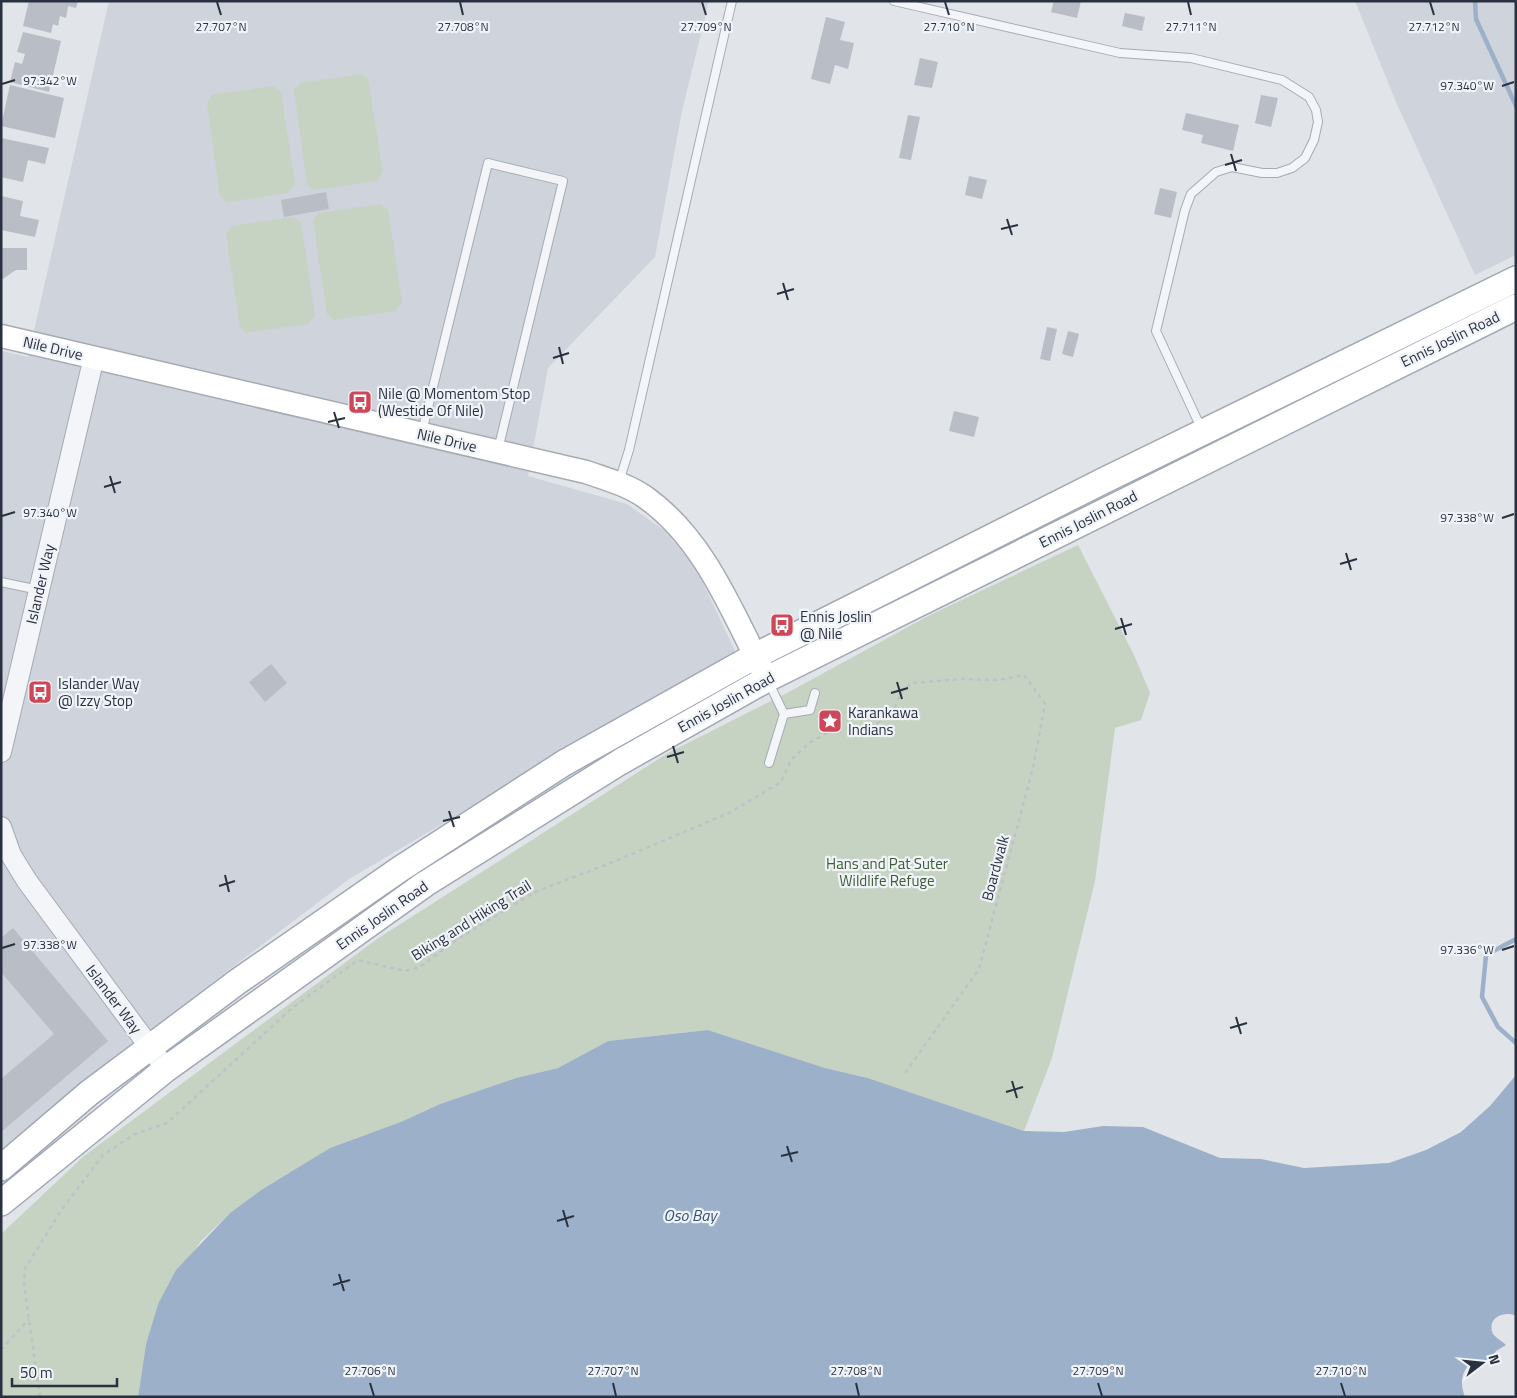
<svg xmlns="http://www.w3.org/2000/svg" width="1517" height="1398" font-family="'Titillium Web',sans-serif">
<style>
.built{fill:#cfd3db}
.green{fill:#c6d3c2}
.water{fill:#9cb1c9}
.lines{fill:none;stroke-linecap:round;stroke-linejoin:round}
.stream{stroke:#9cb1c9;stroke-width:4.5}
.building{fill:#b8bdc6}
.service-casing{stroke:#a6abb3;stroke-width:10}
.tertiary-casing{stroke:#a6abb3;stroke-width:22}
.secondary-casing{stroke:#a6abb3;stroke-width:25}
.primary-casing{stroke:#a0a8b5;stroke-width:28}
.path{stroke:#bec2c8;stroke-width:2.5;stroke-dasharray:4 4;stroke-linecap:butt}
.service{stroke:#f3f5f8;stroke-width:8}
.tertiary{stroke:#f3f5f8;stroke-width:20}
.secondary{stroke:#fff;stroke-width:22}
.primary{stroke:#fff;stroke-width:25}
.ticks{fill:none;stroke:#293141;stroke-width:2}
.labels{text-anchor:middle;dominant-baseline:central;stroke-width:4.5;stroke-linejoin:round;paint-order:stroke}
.street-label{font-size:15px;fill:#293141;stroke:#f0f3f7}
.poi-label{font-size:15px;fill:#293141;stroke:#f0f3f7;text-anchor:start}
.park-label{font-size:15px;fill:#3d5d36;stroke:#f0f3f7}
.water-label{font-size:16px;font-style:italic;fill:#334f75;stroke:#f0f3f7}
.ticks-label{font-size:12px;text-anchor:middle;fill:#293141;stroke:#f0f3f7;stroke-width:4.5;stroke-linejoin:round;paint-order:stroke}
</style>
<rect width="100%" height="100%" fill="#e1e4e9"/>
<!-- built -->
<g class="built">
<polygon points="109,1 709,1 682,111 655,257 548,368 528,476 627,504 665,531 696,568 735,651 349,879 119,1053 1,1149 1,351 28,357"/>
<polygon points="1355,1 1516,1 1516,255 1475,275 1396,102"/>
</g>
<!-- green -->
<g class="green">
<polygon points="361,74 368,79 383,172 376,181 314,190 307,184 294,90 300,83"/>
<polygon points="273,86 281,92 295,184 288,193 227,202 220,196 207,103 212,95"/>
<polygon points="380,204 388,209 402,302 395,311 334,320 327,314 313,220 319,213"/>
<polygon points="293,217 301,223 315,316 308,324 246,333 240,327 226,234 232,226"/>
<polygon points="1078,545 1134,655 1150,693 1141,720 1115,728 1095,881 1052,1058 1024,1131 868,1078 825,1068 708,1030 608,1041 558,1068 516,1078 440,1104 403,1121 330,1148 261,1190 230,1213 201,1241 158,1304 146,1344 138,1397 1,1397 1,1234 84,1156 377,939 668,753 787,693 930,615"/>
</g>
<!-- water -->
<path class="water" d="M708,1030L825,1068L868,1078L1024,1131L1064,1132L1103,1126L1143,1127L1220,1158L1261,1159L1304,1168L1389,1163L1426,1150L1461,1132L1490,1106L1516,1075V1316C1504,1310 1486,1318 1493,1334C1496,1338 1502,1341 1506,1345L1496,1351L1490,1361L1485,1362L1474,1359C1462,1370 1459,1381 1465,1397H138L146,1344L158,1304L176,1270L230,1213L261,1190L330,1148L403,1121L440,1104L516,1078L558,1068L608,1041Z"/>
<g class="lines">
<!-- stream -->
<g class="stream">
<polyline points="1475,1 1476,19 1516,106"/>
<polyline points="1516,939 1486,955 1482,997 1498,1027 1516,1043"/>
</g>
</g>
<!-- building -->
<g class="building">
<polygon points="29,1 78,1 76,8 68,6 66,18 60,16 58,26 53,24 51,33 23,26"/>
<polygon points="1054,1 1081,1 1077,18 1051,12"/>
<polygon points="1125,13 1145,17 1142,31 1122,26"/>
<polygon points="826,17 845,22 840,40 854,43 848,69 835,65 830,84 811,79"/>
<polygon points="23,32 61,41 49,92 10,82 15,62 22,64 25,54 17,52"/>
<polygon points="920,58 938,62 932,88 914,85"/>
<polygon points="10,85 64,98 55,138 1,126"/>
<polygon points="1261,95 1278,98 1271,127 1255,123"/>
<polygon points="1186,113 1239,125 1233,151 1201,143 1203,135 1182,130"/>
<polygon points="908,115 920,117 911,160 899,158"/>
<polygon points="1,138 49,148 45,164 28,160 23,182 1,177"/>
<polygon points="969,176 987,180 982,199 965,195"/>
<polygon points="1160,188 1177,192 1171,218 1154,214"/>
<polygon points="326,192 329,209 284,217 281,200"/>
<polygon points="1,196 23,201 20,216 39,220 35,237 1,230"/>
<polygon points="1,248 27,248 27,270 16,270 1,280"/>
<polygon points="1047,327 1057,329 1050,361 1040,359"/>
<polygon points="1068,331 1079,334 1073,357 1062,354"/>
<polygon points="954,411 979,417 974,437 949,431"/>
<polygon points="271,664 287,683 265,702 249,682"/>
<polygon points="13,928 108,1041 1,1132 1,1079 54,1034 1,972 1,938"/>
</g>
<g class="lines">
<!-- service casing -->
<g class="service-casing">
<g id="service">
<polyline points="894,1 1120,53 1191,58 1282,80 1309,97 1316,110 1318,122 1314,140 1305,158 1292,168 1277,173 1262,173 1232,167 1216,172 1191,194 1185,210 1156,331 1202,430"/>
<polyline points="422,432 488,163 563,181 498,450"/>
<polyline points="619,482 629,450 732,1"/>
<polyline points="1,582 39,590"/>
<polyline points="769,683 784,714 810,710 815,693"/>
<polyline points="769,763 784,714"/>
</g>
</g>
<!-- tertiary casing -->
<g class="tertiary-casing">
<g id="tertiary">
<polyline points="1,752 94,357"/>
<polyline points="1,827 11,855 27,881 166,1069"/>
</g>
</g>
<!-- secondary casing -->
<g class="secondary-casing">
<path id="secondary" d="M1,336L586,472C606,479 628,485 645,497C706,540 733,615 767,679"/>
</g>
<!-- primary casing -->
<g class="primary-casing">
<g id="primary">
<polyline points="1,1168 89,1093 237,982 400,869 564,763 755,656 1105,480 1516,279"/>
<polyline points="1,1203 166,1069 425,884 620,762 767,679 1516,307"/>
</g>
</g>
<!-- path -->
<g class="path">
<polyline points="1,1350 29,1319"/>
<polyline points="40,1397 24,1284 25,1269 60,1212 103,1155 135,1134 167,1123 292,1008 358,960 405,971 420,967 459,938 535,892 613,862 729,813 781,782 791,760 809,743 823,735 838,728 873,727 895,707 902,691 912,683 961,679 999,680 1024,675 1045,704 1033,768 979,969 903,1076"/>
</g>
<!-- service -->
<use href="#service" class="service"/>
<!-- tertiary -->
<use href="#tertiary" class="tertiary"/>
<!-- secondary -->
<use href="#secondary" class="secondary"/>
<!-- primary -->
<use href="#primary" class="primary"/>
</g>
<!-- ticks -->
<path class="ticks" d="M217,2L221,15M460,2L463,15M702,2L706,15M945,2L949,15M1188,2L1191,15M1430,2L1434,15M2,84L15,80M1502,86L1514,82M1231,154L1236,171M1225,165L1242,160M1007,219L1012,235M1001,229L1018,225M783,283L788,300M777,294L794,289M559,347L563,364M553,358L569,353M334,412L339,428M328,422L345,418M110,476L115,493M104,487L121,482M2,516L15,512M1502,518L1514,514M1346,553L1351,570M1340,564L1357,559M1121,618L1126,635M1115,629L1132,624M897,682L902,699M891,693L908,688M673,746L678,763M667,757L684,752M449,811L454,827M443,821L460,817M225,875L229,892M219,886L235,881M2,948L15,944M1502,950L1514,946M1236,1017L1241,1034M1230,1028L1247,1023M1012,1081L1017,1098M1006,1092L1023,1087M787,1146L792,1162M781,1156L798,1152M563,1210L568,1227M557,1221L574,1216M339,1274L344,1291M333,1285L350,1280M370,1383L374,1396M613,1383L616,1396M856,1383L859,1396M1098,1383L1102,1396M1341,1383L1345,1396"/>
<!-- icons -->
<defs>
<g id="bus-square" transform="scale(1.25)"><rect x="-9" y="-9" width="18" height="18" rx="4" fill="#cd4758" stroke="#f0f3f7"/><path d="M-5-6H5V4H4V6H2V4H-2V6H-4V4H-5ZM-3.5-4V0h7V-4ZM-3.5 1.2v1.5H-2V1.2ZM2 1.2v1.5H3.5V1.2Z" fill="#fff"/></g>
<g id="sight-square" transform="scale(1.25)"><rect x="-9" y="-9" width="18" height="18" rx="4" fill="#cd4758" stroke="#f0f3f7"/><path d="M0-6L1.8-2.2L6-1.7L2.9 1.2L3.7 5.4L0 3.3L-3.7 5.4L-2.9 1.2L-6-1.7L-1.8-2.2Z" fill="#fff"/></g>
</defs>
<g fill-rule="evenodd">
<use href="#bus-square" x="360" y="402"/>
<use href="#bus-square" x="782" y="625"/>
<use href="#bus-square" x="40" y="692"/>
<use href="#sight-square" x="830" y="721"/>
</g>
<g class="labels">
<!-- street labels -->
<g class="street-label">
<text transform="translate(1450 339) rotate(-26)">Ennis Joslin Road</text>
<text transform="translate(53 348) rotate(13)">Nile Drive</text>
<text transform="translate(447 440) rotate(13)">Nile Drive</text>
<text transform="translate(1088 519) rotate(-27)">Ennis Joslin Road</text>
<text transform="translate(40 584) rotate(-77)">Islander Way</text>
<text transform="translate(726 702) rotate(-29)">Ennis Joslin Road</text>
<text transform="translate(995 868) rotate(-75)">Boardwalk</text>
<text transform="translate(382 915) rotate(-35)">Ennis Joslin Road</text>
<text transform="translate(471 920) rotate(-32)">Biking and Hiking Trail</text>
<text transform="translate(114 999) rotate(53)">Islander Way</text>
</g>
<!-- poi labels -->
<g class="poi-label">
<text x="378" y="393">Nile @ Momentom Stop<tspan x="378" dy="17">(Westide Of Nile)</tspan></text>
<text x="800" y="616">Ennis Joslin<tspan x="800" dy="17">@ Nile</tspan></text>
<text x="58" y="683">Islander Way<tspan x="58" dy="17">@ Izzy Stop</tspan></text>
<text x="848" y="712">Karankawa<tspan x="848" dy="17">Indians</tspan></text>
</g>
<!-- park labels -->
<g class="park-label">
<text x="887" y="863">Hans and Pat Suter<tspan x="887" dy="17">Wildlife Refuge</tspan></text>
</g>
<!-- water labels -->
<g class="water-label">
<text x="690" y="1215">Oso Bay</text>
</g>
</g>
<g class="ticks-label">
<text x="221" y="31">27.707°N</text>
<text x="463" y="31">27.708°N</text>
<text x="706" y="31">27.709°N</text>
<text x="949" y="31">27.710°N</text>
<text x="1191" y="31">27.711°N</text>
<text x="1434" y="31">27.712°N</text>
<text x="50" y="85">97.342°W</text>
<text x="1467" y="90">97.340°W</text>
<text x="50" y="517">97.340°W</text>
<text x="1467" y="522">97.338°W</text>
<text x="50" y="949">97.338°W</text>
<text x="1467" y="954">97.336°W</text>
<text x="370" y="1375">27.706°N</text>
<text x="613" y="1375">27.707°N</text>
<text x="856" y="1375">27.708°N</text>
<text x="1098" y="1375">27.709°N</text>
<text x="1341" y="1375">27.710°N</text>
</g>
<!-- border -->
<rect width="1517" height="1398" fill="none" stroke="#293141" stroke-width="5"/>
<!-- north arrow -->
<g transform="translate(1482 1363) rotate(74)" stroke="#f0f3f7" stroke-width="4" paint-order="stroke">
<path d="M0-4L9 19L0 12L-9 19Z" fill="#293141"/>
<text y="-8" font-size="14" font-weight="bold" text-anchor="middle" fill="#293141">N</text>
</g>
<!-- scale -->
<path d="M12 1378v8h105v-8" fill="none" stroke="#293141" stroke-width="2.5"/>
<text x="20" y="1378" font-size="15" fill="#293141" stroke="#f0f3f7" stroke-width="4" paint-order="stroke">50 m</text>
</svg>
